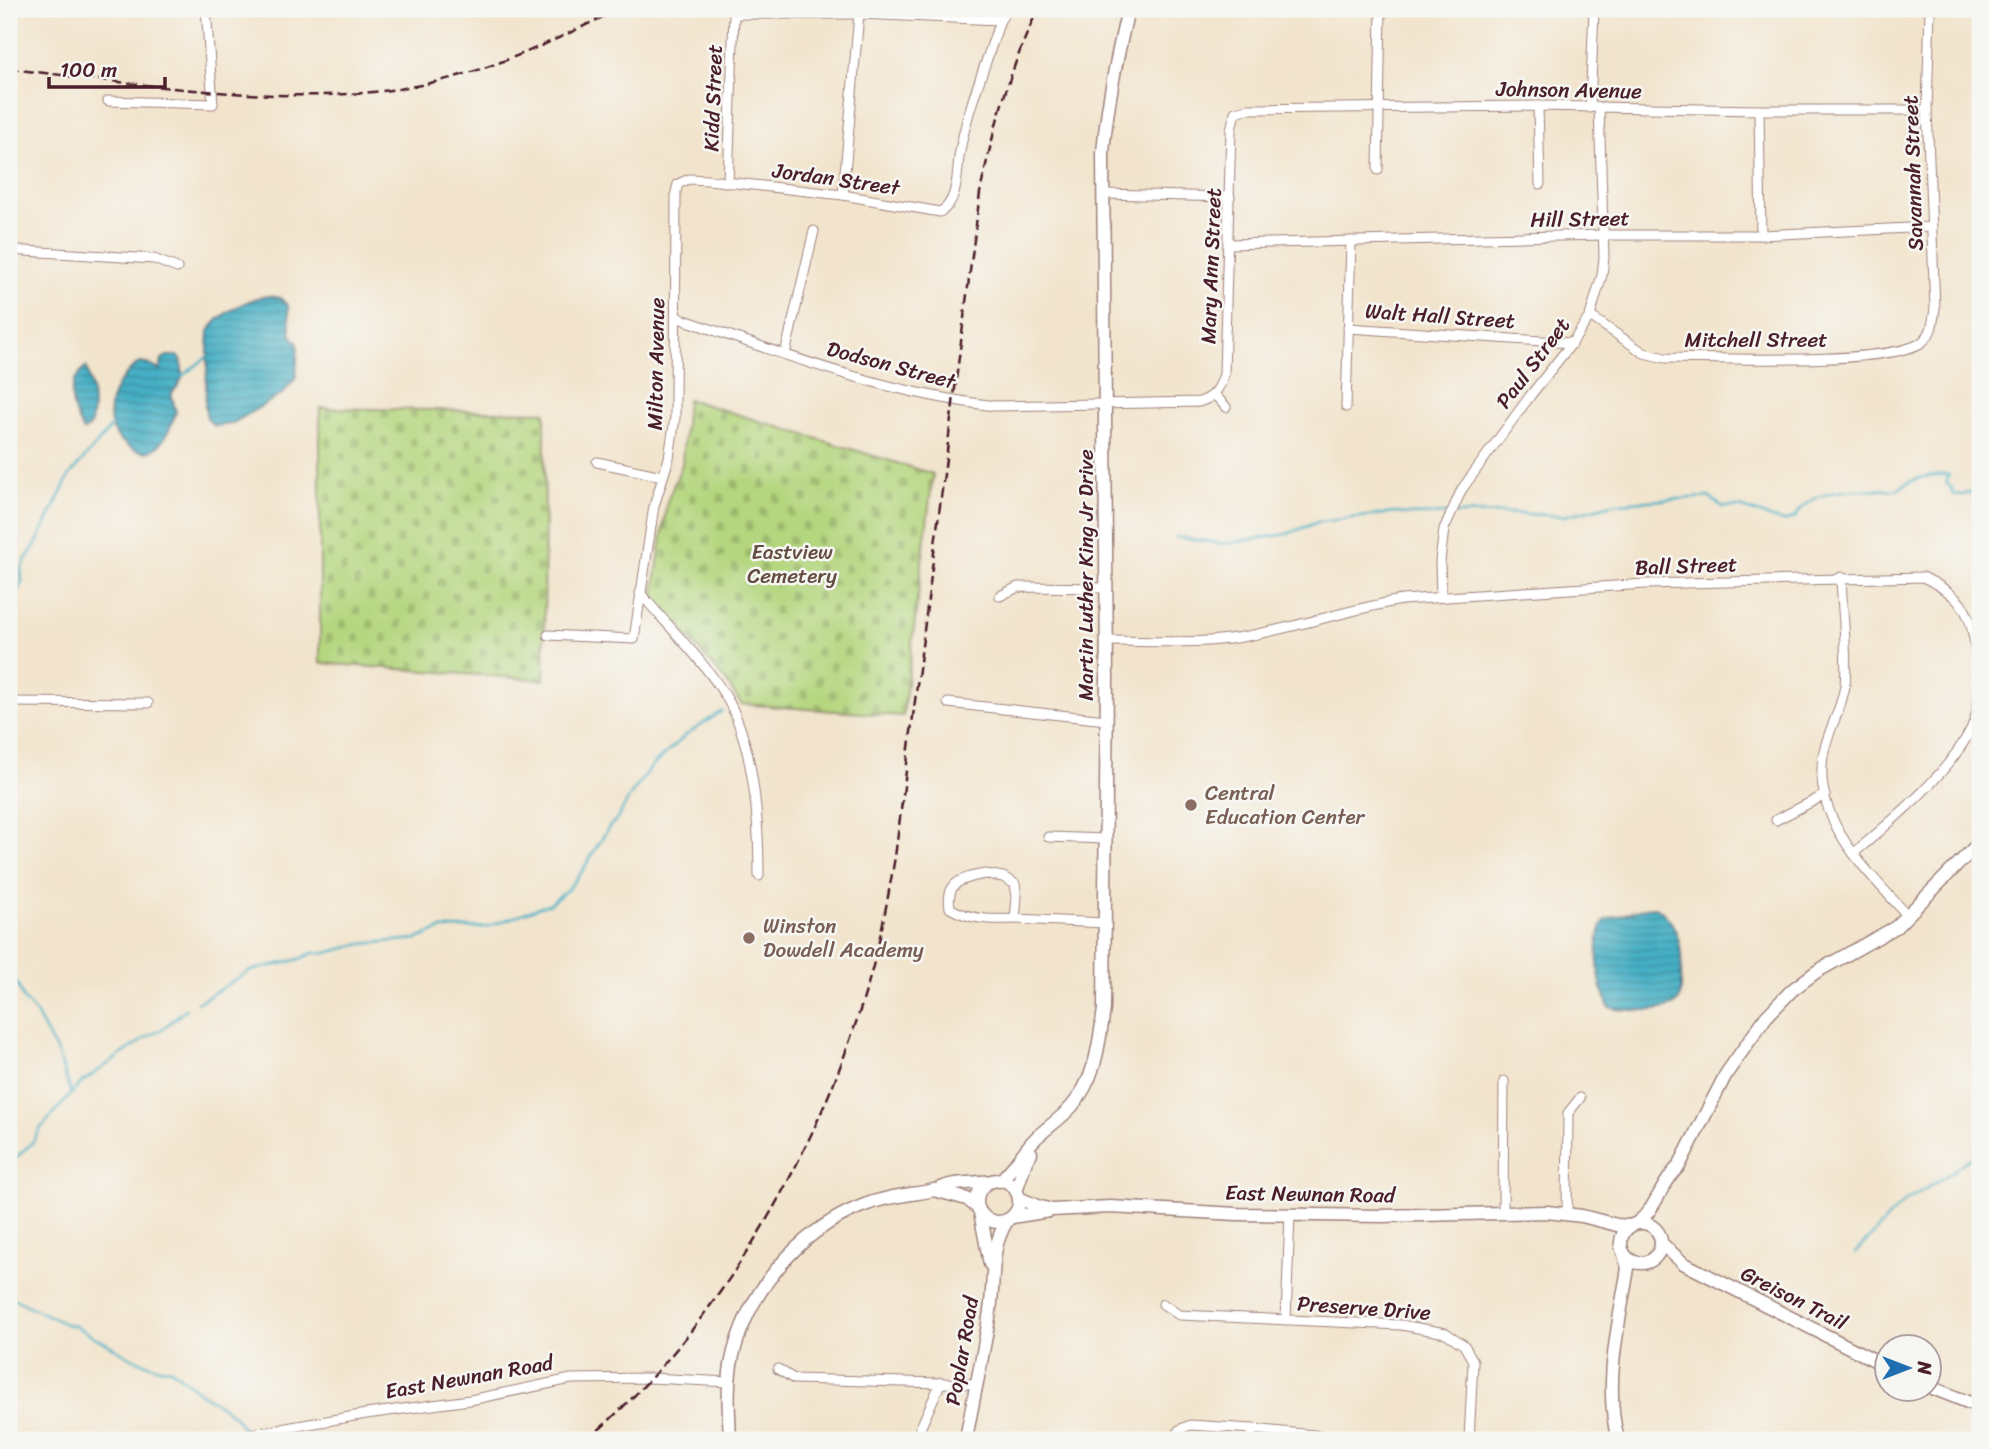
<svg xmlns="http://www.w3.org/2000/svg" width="1989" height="1449" font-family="Sriracha,sans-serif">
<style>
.cemetery{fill:url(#cemetery-stones);stroke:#7f7a54;stroke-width:2}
.water{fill:url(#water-rules);stroke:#486778;stroke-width:2}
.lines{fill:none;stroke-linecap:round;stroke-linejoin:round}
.stream{stroke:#45afc4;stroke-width:2.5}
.street-casing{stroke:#9e827c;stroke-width:11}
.secondary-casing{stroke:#9e827c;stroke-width:15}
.street{stroke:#fff;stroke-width:9}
.secondary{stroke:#fff;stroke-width:12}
.rail{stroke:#4a1f2b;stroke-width:2.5;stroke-dasharray:10 5;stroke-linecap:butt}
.education-dot{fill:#8d6e63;stroke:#f6f6f2;stroke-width:2.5}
.labels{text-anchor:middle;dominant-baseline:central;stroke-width:5;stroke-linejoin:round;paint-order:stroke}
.street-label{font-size:21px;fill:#4a1f2b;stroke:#f6f6f2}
.park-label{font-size:21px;fill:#644d40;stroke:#f6f6f2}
.education-label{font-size:21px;fill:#785e54;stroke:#f6f6f2;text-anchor:start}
</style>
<defs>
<pattern id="cemetery-stones" width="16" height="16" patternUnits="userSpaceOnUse" patternTransform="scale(1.75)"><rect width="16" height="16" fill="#b4d67e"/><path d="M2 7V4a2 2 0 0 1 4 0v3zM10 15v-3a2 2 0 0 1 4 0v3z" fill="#9cb76d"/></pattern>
<pattern id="water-rules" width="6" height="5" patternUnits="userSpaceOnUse" patternTransform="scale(1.75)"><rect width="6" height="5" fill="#45afc4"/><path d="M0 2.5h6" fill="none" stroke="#3c8e9f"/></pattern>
</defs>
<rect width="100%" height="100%" fill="#f6f6f2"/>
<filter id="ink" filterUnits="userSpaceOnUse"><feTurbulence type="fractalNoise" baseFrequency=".0143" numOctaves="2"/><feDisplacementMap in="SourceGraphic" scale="14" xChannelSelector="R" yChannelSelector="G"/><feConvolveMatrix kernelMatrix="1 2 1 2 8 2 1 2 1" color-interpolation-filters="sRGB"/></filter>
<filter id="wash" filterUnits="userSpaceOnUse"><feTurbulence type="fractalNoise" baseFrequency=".00686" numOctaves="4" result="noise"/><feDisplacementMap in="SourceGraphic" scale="28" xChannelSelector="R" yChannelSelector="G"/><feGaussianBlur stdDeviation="1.57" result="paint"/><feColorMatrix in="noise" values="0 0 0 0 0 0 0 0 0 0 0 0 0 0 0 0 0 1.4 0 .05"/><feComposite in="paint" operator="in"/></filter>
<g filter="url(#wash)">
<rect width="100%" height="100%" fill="#f2e4cc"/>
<!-- cemetery -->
<g class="cemetery">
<polygon points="687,399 933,474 903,716 741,704 726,681 653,597 667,502 682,464"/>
<polygon points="320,408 545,412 544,680 320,663"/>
</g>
<!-- water -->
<g class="water">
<path d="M269,296L280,298L288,306L291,335L298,344L296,378L281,395L231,424L214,426L207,418L205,407L209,331C217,315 250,297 269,296Z"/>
<path d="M167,356H178L182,361V378C172,401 168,381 176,412C171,425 167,440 154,449C148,454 141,452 134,449C104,436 103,400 124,377C140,359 139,360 160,370L162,359Z"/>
<path d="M86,367C92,388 96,405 90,427L83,431C71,408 64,386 86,367Z"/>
<path d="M1656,907C1681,924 1683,953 1681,981C1681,988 1682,996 1678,1002C1669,1013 1621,1011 1609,1007C1598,987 1592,940 1605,920L1645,908Z"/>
</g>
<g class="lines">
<!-- stream -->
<g class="stream">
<polyline points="1972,9 1980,17"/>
<polyline points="182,376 207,357"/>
<path d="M1454,514L1505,513L1564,516L1617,503L1709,497L1723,507H1740L1784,522L1796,517C1810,485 1867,490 1897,490C1912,478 1931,474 1949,475L1946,483L1952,488V494L1963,495L1980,488"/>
<polyline points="1176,537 1223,544 1287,534 1318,522 1394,513 1415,515 1448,514"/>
<polyline points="9,607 22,582 21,570 26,559 35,546 69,476 112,426"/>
<polyline points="9,965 24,1000 35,1012 58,1054 71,1093"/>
<polyline points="197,1003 250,971 300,959 313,953 326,953 361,944 417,939 442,929 487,927 551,903 568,889 581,873 609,827 617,819 632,793 653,765 685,736 722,711"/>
<polyline points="9,1164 32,1143 40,1129 82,1082 147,1037 161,1030 186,1009"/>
<polyline points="1855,1253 1905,1201 1940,1180 1980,1151"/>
<polyline points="9,1296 65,1324 75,1326 136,1360 160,1368 171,1369 198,1391 223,1407 237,1419 243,1429"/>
</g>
</g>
</g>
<g filter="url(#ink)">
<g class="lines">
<!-- street casing -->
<g class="street-casing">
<g id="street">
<polyline points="108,101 213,104 206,9"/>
<polyline points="1538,106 1540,184"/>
<polyline points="1590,108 1594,9"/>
<polyline points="1759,110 1761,235"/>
<polyline points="1378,170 1381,9"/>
<polyline points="728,183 734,14 859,14 1000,20"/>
<polyline points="1103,194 1230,197"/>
<polyline points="843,195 859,14"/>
<polyline points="1229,244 1603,235 1761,235 1932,227"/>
<polyline points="9,250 154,259 177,268"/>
<path d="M1590,316L1644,353L1665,358C1712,358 1890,366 1922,342C1933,333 1933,321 1935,308L1927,110L1930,9"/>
<path d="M676,317C780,353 886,394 996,406L1199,402C1214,398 1220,388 1224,374L1231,130L1235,112L1248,109L1538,106L1759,110H1927"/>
<polyline points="1348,328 1572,343"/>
<polyline points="785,354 814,231"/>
<polyline points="1214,394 1226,407"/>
<polyline points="1346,407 1351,241"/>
<polyline points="597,462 662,476"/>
<path d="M1841,577C1842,609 1848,654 1845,685C1842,710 1827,731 1823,756C1813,823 1868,871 1908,916"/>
<path d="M640,593C668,626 709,666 729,702C755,751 759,822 759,876"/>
<polyline points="1000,596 1018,587 1106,588"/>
<polyline points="1441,597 1440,561 1444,529 1462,489 1530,396 1572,343 1590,316 1602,275 1604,257 1599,108"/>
<path d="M548,635L634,639L654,506L669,458L675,418L676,192L678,184L689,179L708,180L843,195L940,212C958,202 957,175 959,157C966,111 986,65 1000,20L1008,9"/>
<path d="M1106,641C1147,641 1189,644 1229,639C1288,631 1344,610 1402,600L1645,584L1923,577C1963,597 1972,611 1976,655C1979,679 1982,707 1971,729C1949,774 1892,821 1854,853"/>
<polyline points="9,702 148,703"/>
<polyline points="948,703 1106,720"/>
<polyline points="1776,820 1825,795"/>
<polyline points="1048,837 1106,839"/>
<path d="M985,874L1003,877L1015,884L1017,897L1015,919C992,920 970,920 950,908C945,881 964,878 985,874Z"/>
<polyline points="1015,919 1106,923"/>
<polyline points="1503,1212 1504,1081"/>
<polyline points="1567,1215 1568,1113 1580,1098"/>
<polyline points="1163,1304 1179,1315 1401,1325 1446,1333 1464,1345 1473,1361 1469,1440"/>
<polyline points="1286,1320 1290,1214"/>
<polyline points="778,1369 794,1379 976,1384"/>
<polyline points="1179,1430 1190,1425 1252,1429 1314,1435 1327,1440"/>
<polyline points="1469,1438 1515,1440"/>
<polyline points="218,1440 366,1414 470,1400 571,1379 650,1378 729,1382"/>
<polyline points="915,1440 941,1382"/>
<polyline points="1252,1440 1252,1429"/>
</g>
</g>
<!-- secondary casing -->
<g class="secondary-casing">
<g id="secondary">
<circle cx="998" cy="1201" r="21"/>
<path d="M999,1181C1014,1170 1022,1152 1035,1139C1046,1128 1061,1119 1072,1106C1096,1078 1099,1044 1104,1009L1107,679L1103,153C1107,104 1117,57 1128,9"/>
<polyline points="934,1190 967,1199 978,1208"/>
<polyline points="1016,1191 1026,1161 1031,1153"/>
<polyline points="1019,1198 1037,1206 1052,1210 1110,1207 1237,1214 1381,1216 1547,1212 1582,1216 1617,1225 1630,1226"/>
<polyline points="980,1212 990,1264"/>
<polyline points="1012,1217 1049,1211"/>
<path d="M1637,1223C1657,1208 1661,1183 1679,1166L1726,1074L1766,1017L1792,990L1816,972L1896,927L1980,842"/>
<circle cx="1641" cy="1243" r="20"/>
<polyline points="1661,1243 1683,1263 1888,1367"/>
<polyline points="1930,1387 1980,1407"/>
<path d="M730,1440C729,1415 727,1390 731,1365C744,1296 796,1232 862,1206C886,1196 910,1195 935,1190C940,1189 945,1186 950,1185C964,1182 979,1183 993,1181"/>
<path d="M966,1440C973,1397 984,1354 990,1311C995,1279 989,1249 1007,1221"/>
<path d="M1618,1440C1603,1384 1619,1324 1628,1268L1624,1254"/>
</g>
</g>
<!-- street -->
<use href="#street" class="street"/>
<!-- secondary -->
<use href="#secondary" class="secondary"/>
<!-- rail -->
<g class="rail">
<path d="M9,69C149,84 320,116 458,76C515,60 566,35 619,9"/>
<path d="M587,1440C721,1326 823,1145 870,977C881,938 888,897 895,857L980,193C993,129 1010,68 1038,9"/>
</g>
</g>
</g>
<!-- markers -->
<g class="education-dot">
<circle cx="1191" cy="805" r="7"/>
<circle cx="749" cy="938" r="7"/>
</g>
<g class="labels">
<!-- street labels -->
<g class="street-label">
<text transform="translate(1569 90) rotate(1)">Johnson Avenue</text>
<text transform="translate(713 98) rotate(-88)">Kidd Street</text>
<text transform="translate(1913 173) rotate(-92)">Savannah Street</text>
<text transform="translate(836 179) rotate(8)">Jordan Street</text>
<text transform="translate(1580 219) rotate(-1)">Hill Street</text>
<text transform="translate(1211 266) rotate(-88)">Mary Ann Street</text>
<text transform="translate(1440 316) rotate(4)">Walt Hall Street</text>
<text x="1756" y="340">Mitchell Street</text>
<text transform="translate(1533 363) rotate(-53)">Paul Street</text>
<text transform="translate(656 364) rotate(-89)">Milton Avenue</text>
<text transform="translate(891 365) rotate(15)">Dodson Street</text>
<text transform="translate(1686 566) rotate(-2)">Ball Street</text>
<text transform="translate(1086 575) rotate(-90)">Martin Luther King Jr Drive</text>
<text transform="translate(1310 1194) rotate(1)">East Newnan Road</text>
<text transform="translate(1794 1298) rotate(27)">Greison Trail</text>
<text transform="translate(1364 1308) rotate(4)">Preserve Drive</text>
<text transform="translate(962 1351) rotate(-80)">Poplar Road</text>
<text transform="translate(469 1377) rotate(-10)">East Newnan Road</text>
</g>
<!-- park labels -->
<g class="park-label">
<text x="792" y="552">Eastview<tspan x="792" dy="24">Cemetery</tspan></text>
</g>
<!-- education labels -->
<g class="education-label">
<text x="1205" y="793">Central<tspan x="1205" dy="24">Education Center</tspan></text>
<text x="763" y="926">Winston<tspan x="763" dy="24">Dowdell Academy</tspan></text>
</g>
</g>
<!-- margin -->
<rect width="1989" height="1449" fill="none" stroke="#f6f6f2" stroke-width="35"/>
<!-- north arrow -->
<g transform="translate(1908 1368) rotate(90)"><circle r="33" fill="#f6f6f2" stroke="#b1a0a2" stroke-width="2"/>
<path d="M0-5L12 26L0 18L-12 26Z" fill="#1f6fb2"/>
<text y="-10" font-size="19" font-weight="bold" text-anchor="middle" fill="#4a1f2b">N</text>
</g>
<!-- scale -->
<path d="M49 77v10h116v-10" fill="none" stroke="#4a1f2b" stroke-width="3.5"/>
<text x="60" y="77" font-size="21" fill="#4a1f2b" stroke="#f6f6f2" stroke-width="5" paint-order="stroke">100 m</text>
</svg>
